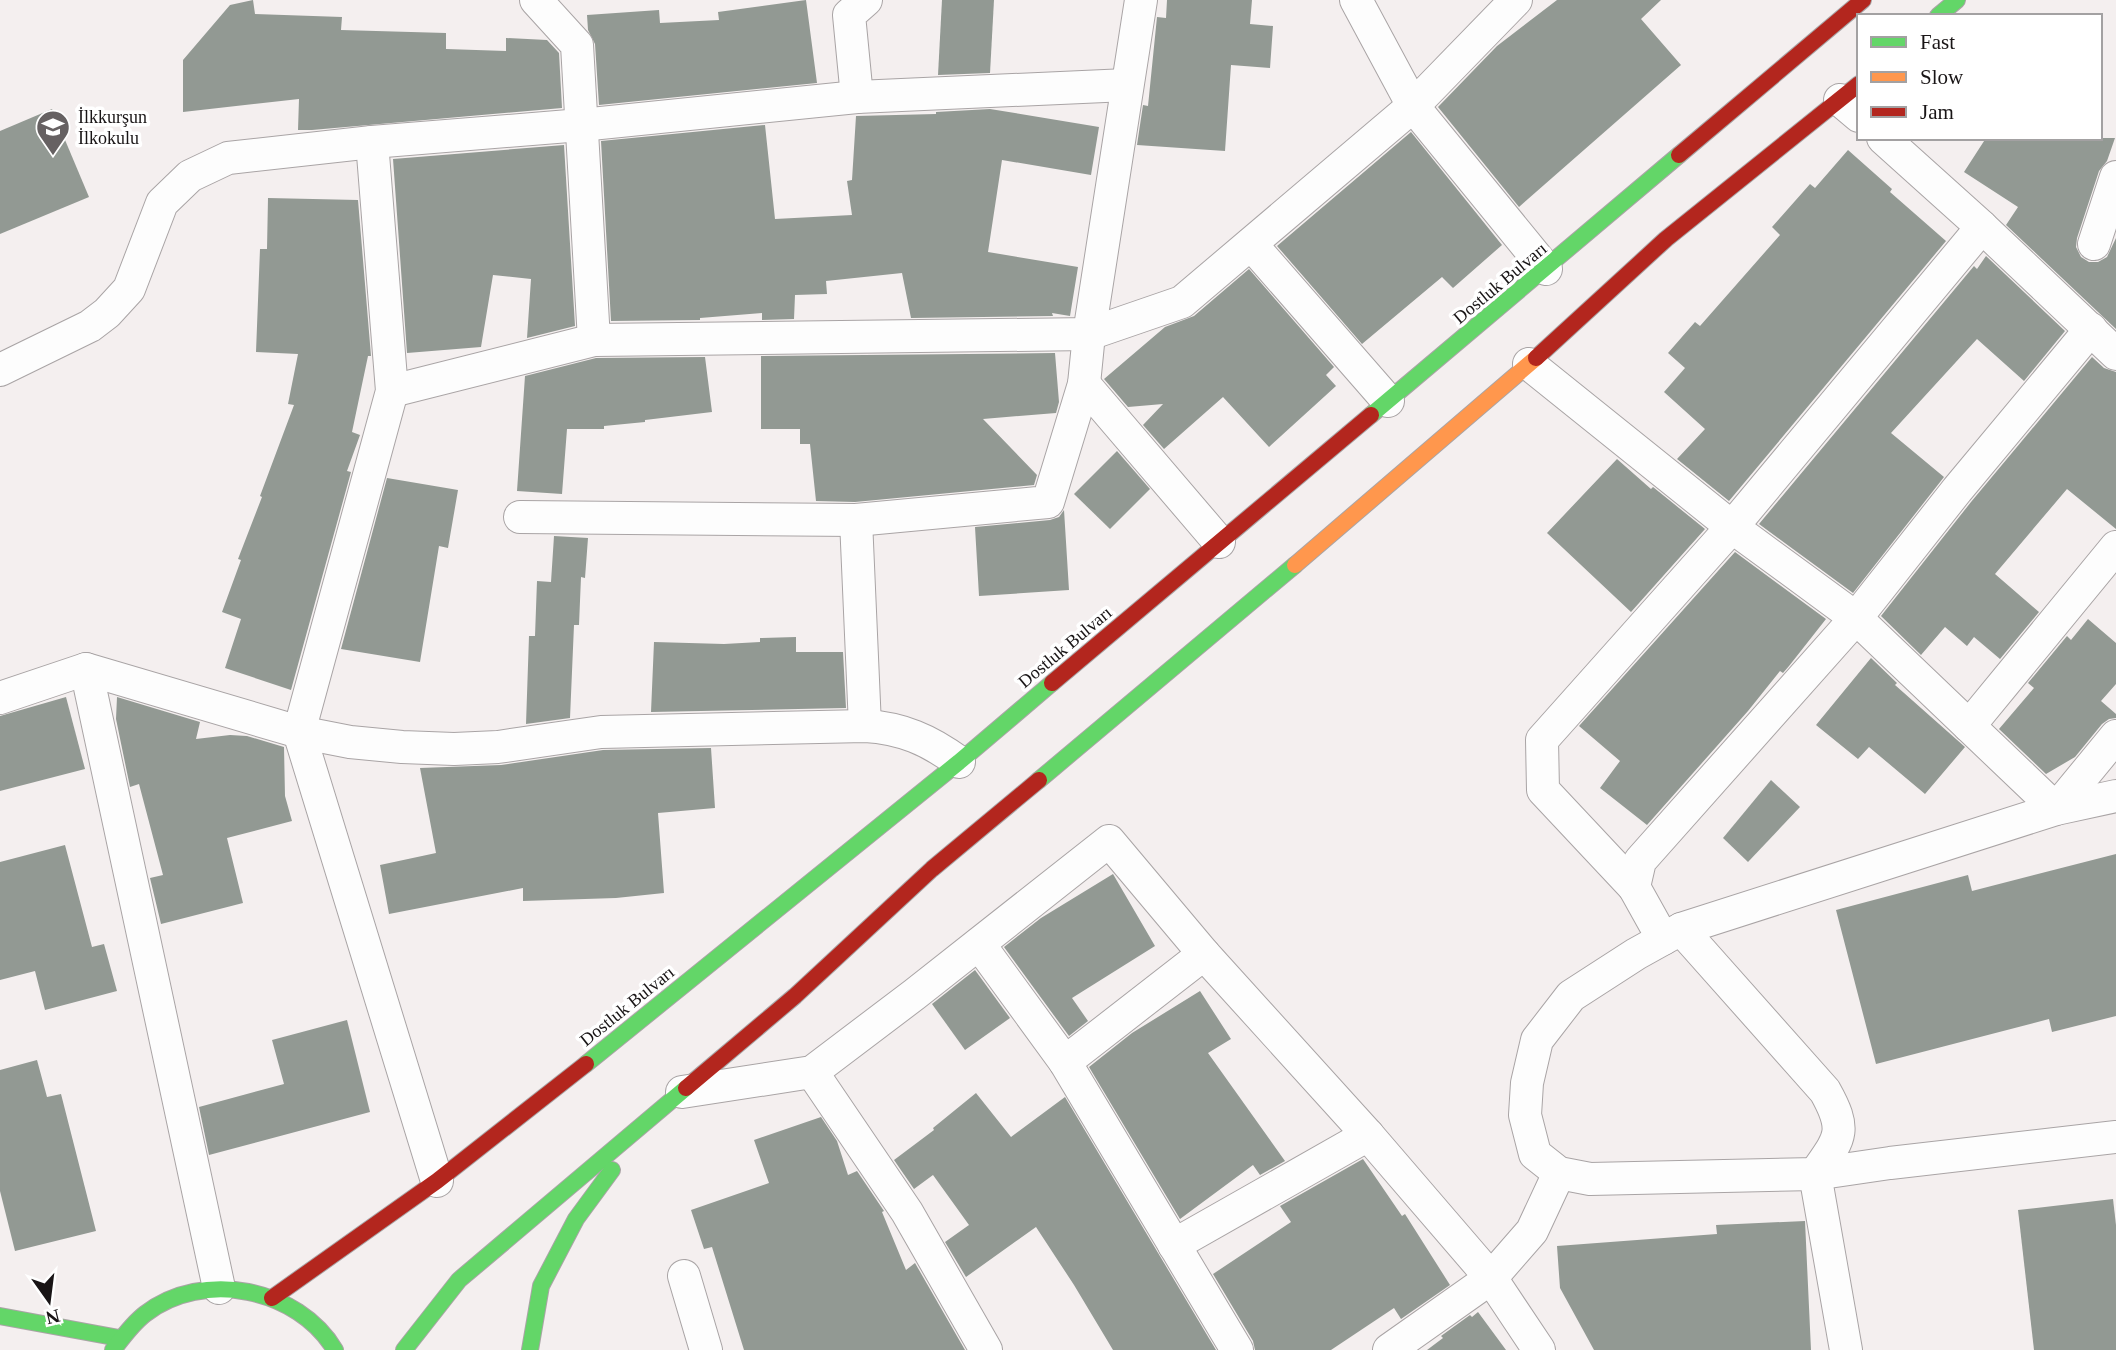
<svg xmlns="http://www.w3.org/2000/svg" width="2116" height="1350" font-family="Georgia,serif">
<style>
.building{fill:#929993}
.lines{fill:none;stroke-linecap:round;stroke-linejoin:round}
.street-casing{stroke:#a9a4a5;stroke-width:34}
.fast-casing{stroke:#a9a4a5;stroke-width:18}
.slow-casing{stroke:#a9a4a5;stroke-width:18}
.jam-casing{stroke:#a9a4a5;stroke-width:18}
.street{stroke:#fdfdfd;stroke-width:32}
.fast{stroke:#63d668;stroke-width:16}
.slow{stroke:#ff974d;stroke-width:16}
.jam{stroke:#b3261e;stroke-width:16}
.labels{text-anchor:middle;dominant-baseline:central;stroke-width:7;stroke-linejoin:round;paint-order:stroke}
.poi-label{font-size:18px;fill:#191516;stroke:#fff;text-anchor:start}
.street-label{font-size:18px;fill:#191516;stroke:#fff}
</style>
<rect width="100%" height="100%" fill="#f4efef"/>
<!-- building -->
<g class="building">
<polygon points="253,0 255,14 342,17 341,30 446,33 446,49 506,51 506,38 547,40 559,53 562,108 312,130 298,130 299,99 183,112 183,60 230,5"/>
<polygon points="806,0 817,83 599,105 595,44 588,30 587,15 659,10 660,23 719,20 718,12"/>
<polygon points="942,0 994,0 990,73 938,75"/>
<polygon points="1167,0 1252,0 1250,24 1273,26 1270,68 1231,65 1225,151 1137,145 1143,105 1148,106 1157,17 1166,18"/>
<polygon points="1557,0 1661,0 1641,19 1681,65 1519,207 1438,107 1497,46"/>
<polygon points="52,109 89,197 0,234 0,131"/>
<polygon points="990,109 1099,127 1091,175 1002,160 988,252 1078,267 1070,316 1052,313 1053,316 911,318 902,273 826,281 827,294 795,295 794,319 762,320 762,313 700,318 700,320 611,321 601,141 765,125 775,219 852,215 847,181 852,180 856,116 936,114 936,112"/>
<polygon points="1411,132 1502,245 1453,288 1442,277 1362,344 1277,246"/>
<polygon points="1986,138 2115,138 2107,161 2099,171 2077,238 2076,247 2081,257 2089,262 2098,262 2107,257 2116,238 2116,329 2006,225 2018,207 1964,172"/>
<polygon points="564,145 575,326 527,338 531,279 493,275 481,347 407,353 393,159"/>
<polygon points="1848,150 1892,189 1890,192 1946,241 1729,501 1677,459 1705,429 1664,392 1685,368 1668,353 1695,322 1700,326 1780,235 1772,227 1810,184 1815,188"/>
<polygon points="268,198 358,200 371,356 368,356 352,432 360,435 347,471 351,472 291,690 225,668 241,619 222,612 241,560 238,559 262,497 260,496 294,405 288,404 298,354 256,352 260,249 267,249"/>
<polygon points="1986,256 2065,331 2024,381 1977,339 1891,433 1944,477 1853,593 1759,524 1974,266 1977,269"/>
<polygon points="1249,269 1334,367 1326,375 1336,386 1269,447 1223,397 1164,449 1143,425 1163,404 1128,407 1104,379 1165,327 1194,316"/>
<polygon points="1055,353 1059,402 1056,413 983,419 1037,475 1034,485 855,502 816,501 810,444 800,444 800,429 761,429 761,356"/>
<polygon points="705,357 712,412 645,420 645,422 604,426 604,429 567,429 562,494 517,491 525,376 596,358"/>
<polygon points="2092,357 2104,368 2116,372 2116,529 2067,489 1995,574 2039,612 2000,659 1974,637 1967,646 1945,627 1921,655 1881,616 1971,502"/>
<polygon points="1117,451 1150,489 1110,529 1074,494"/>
<polygon points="1617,459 1651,489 1653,487 1705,529 1631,612 1547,533"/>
<polygon points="387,478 458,490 448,548 439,546 420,662 341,649"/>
<polygon points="1064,510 1069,590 979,596 975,527 1050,520 1059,517"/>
<polygon points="554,536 588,538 585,578 581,577 579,625 574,625 570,718 526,724 529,636 535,636 537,581 551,582"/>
<polygon points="1735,552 1826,619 1789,666 1783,673 1780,671 1748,711 1647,825 1600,788 1620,761 1579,726"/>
<polygon points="2088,619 2116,643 2116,684 2101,701 2116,714 2116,718 2109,719 2102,724 2075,757 2046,774 1999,729 2034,688 2028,683 2067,636 2071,640"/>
<polygon points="796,637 796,652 843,652 846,708 651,712 654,642 724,644 760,642 760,638"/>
<polygon points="1871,658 1897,683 1895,685 1965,747 1925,794 1869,747 1858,759 1816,725"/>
<polygon points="66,697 85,769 0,791 0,716"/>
<polygon points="117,697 200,722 196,739 230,735 247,736 284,747 285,796 292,821 227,838 243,903 161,924 150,878 163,875 139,784 130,787 116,719"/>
<polygon points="711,748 715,808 658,813 664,893 616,898 523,901 523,888 389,914 380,865 436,853 420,768 501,765 603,750"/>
<polygon points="1771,780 1800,807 1748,862 1723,838"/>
<polygon points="65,845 92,947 104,944 117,991 45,1010 35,971 0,980 0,862"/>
<polygon points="2116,854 2116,1016 2052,1032 2049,1019 1876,1064 1836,910 1968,875 1972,891"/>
<polygon points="1113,874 1155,946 1072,998 1088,1021 1069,1036 1004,947 1041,918"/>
<polygon points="975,970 1010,1018 965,1050 932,1004"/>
<polygon points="1200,991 1231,1039 1208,1053 1285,1161 1260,1175 1253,1165 1180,1219 1089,1067 1132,1033"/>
<polygon points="347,1020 370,1112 209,1155 199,1107 284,1084 272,1040"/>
<polygon points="37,1060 47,1097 61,1094 96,1231 15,1251 0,1191 0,1070"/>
<polygon points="976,1093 1011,1137 1065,1097 1216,1350 1113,1350 1074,1285 1036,1227 966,1277 945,1242 969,1225 933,1175 914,1189 894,1160 934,1130 933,1128"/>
<polygon points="821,1117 837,1141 848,1175 857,1171 884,1211 882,1212 906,1270 915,1263 965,1350 744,1350 712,1247 704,1249 691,1210 769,1183 754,1140"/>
<polygon points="1363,1159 1402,1216 1405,1214 1450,1285 1401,1319 1394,1308 1331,1350 1255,1350 1253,1341 1213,1274 1291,1222 1280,1206"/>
<polygon points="2113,1199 2116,1225 2116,1350 2034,1350 2018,1210"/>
<polygon points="1805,1221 1811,1350 1594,1350 1560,1288 1557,1246 1717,1234 1716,1225"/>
<polygon points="1478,1312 1506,1350 1427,1350 1443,1338 1441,1336 1470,1315 1472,1317"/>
</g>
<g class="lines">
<!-- street casing -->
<g class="street-casing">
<g id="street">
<polyline points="536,0 577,45 594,340"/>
<polyline points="1356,0 1413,106 1546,269"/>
<polyline points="857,97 849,15 866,0"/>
<polyline points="1840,100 1859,116"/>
<polyline points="1883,138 1982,227 2116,354"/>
<polyline points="372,142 392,391 299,732 437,1181"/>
<polyline points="1251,244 1388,401"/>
<polyline points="2094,244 2116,177"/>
<polyline points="1529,364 1732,527 1856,618 2056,809 2116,736"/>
<polyline points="0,370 90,326 107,313 129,289 162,203 190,176 228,158 372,142 581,125 857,97 1127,85"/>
<polyline points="1084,384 1219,542"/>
<polyline points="392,391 594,340 1089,334 1182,302 1413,106 1516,0"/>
<polyline points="520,517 856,520 1048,502 1084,384 1089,334 1141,0"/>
<polyline points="856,520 865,726"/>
<polyline points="86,669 219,1288"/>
<path d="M0,698L86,669L299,732L350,742L402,747L454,749L498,747L601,732L865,726C902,728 929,740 959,762"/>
<polyline points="1969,726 2116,547"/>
<polyline points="2116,796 2056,809 1681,929 1636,954 1571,996 1537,1040 1527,1083 1525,1115 1535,1154 1559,1173 1590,1179 1815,1174 1890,1163 2116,1137"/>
<polyline points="1634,887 1543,790 1542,740 1732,527 1982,227"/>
<path d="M1681,929L1825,1091C1848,1132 1840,1138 1815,1174L1846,1350"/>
<polyline points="1663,939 1634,887 1640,861 1856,618 1957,490 2091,329"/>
<polyline points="979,944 1065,1062 1237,1350"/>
<polyline points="1065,1062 1204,954"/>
<polyline points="812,1072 907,1212 986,1350"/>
<polyline points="682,1092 812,1072 915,994 1109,841 1204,954 1368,1135 1491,1278 1539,1350"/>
<polyline points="1174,1245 1368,1135"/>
<polyline points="684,1276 706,1350"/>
<polyline points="1389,1350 1491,1278 1532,1231 1559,1173"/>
</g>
</g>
<!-- fast casing -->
<g class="fast-casing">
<g id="fast">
<polyline points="1938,16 1957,0"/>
<polyline points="1371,415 1679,155"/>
<polyline points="1039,780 1295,565"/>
<polyline points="586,1064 959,762 1052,683"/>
<polyline points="0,1316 119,1338"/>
<path d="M113,1350C123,1337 132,1324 145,1314C203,1269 298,1288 335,1350"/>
<polyline points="404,1350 459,1280 686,1088"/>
<polyline points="530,1350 541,1286 576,1219 612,1170"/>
</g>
</g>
<!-- slow casing -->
<g class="slow-casing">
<polyline id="slow" points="1295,565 1536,358"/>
</g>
<!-- jam casing -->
<g class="jam-casing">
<g id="jam">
<polyline points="1679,155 1863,0"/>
<polyline points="1536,358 1666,239 1859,84"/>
<polyline points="1052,683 1371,415"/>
<polyline points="686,1088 795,996 932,869 1039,780"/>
<polyline points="272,1298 437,1181 586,1064"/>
</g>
</g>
<!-- street -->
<use href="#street" class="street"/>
<!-- fast -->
<use href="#fast" class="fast"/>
<!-- slow -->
<use href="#slow" class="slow"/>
<!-- jam -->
<use href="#jam" class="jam"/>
</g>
<!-- icons -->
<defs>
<g id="school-pin" transform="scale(1.75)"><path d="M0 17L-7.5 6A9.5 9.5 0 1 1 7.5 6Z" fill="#666162" stroke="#fff"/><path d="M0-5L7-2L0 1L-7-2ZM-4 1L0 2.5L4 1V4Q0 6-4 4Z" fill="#fff"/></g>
</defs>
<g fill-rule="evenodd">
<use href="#school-pin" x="53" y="127"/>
</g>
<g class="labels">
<!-- poi labels -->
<g class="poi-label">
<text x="78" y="117">İlkkurşun<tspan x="78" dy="21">İlkokulu</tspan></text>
</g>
<!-- street labels -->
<g class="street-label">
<text transform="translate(1500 283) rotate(-40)">Dostluk Bulvarı</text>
<text transform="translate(1065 647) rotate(-40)">Dostluk Bulvarı</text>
<text transform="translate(627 1006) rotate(-39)">Dostluk Bulvarı</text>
</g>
</g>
<!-- legend -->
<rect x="1857" y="14" width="245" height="126" fill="#ffffff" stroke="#a3a1a2" stroke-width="2"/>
<rect x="1871" y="37" width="35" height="10" fill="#63d668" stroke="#a3a1a2" stroke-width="2"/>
<text x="1920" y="49" font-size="21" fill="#191516">Fast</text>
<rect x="1871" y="72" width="35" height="10" fill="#ff974d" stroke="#a3a1a2" stroke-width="2"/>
<text x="1920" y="84" font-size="21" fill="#191516">Slow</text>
<rect x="1871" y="107" width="35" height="10" fill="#b3261e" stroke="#a3a1a2" stroke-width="2"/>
<text x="1920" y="119" font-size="21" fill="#191516">Jam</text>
<!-- north arrow -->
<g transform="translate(49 1301) rotate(166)" stroke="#ffffff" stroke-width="5" paint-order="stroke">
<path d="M0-5L12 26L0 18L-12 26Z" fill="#191516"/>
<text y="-10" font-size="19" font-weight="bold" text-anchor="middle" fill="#191516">N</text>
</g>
</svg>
